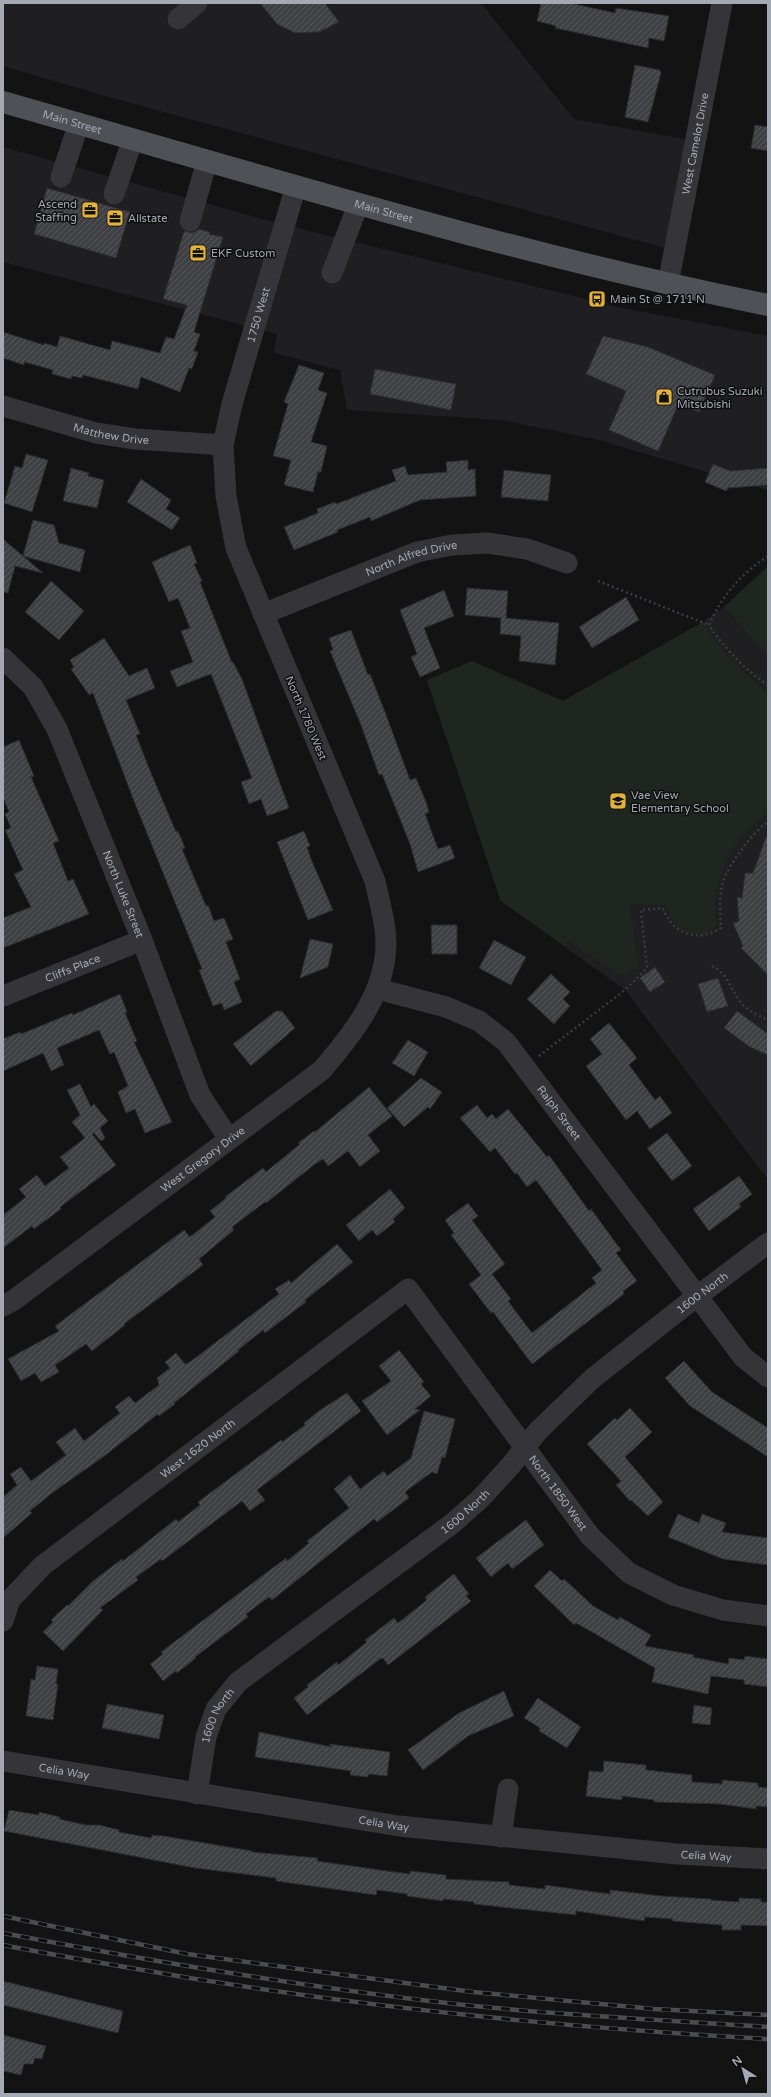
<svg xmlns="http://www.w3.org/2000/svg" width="771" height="2097" font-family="'Varela Round',sans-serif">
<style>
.built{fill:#1f1f21}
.park{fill:#1f2620}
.building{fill:url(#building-hatch);stroke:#2d2d30}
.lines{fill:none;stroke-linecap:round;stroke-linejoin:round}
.path{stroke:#3a3b40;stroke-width:2.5;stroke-dasharray:2 3;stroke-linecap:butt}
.minor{stroke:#343439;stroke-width:21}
.major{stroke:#505157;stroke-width:22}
.rail-casing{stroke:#4b4c52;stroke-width:4.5}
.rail{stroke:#0e0e0f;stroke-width:3;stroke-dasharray:9;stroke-linecap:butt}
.labels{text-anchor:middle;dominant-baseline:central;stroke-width:3;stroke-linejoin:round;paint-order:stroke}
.street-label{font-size:11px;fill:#a5a9b3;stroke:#0e0e0f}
.poi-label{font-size:11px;fill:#a5a9b3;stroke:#0e0e0f;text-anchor:start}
</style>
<defs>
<pattern id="building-hatch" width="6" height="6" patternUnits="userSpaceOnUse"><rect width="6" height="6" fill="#3f4044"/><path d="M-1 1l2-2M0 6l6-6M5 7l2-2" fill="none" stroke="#58595d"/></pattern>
</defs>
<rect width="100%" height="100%" fill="#131314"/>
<!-- built -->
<g class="built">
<polygon points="3,3 481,3 574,119 690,140 665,248 109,97 3,66"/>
<polygon points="3,147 266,220 618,307 768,336 768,490 595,439 502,420 347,410 340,370 274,353 277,334 3,262"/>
<polygon points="724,607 768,658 768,1180 625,990 501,901 427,680 472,661 563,701 703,622"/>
</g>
<!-- park -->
<g class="park">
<polygon points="768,566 768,658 724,607"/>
<path d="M703,622C719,651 744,672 768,694V813C729,841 711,880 716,927C694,945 671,929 666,905L630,904L638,966L624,977L567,940L564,946L501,901L427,680L472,661L563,701Z"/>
</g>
<!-- building -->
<g class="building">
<polygon points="260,3 325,3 339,22 319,32 295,33 277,24"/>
<polygon points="541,3 570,3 615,13 616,8 669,16 664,41 649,38 648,48 555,28 556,26 537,21"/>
<polygon points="635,65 660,70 661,73 648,122 625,117"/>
<polygon points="755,125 768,127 768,151 751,148"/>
<polygon points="47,188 130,212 116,258 34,234"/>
<polygon points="199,229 210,232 209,234 223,237 194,332 200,334 194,351 198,352 192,369 189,368 180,392 141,377 138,389 83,375 82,378 72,376 71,379 52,374 53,370 24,362 24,365 3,358 3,332 44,345 44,343 57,347 60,336 110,350 112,341 160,353 166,337 174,339 187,305 163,299 184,231 193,233"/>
<polygon points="603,336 648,347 715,375 699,412 679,403 658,451 609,430 626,391 586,374"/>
<polygon points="299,365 324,373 318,390 327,393 311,442 327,446 321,472 318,472 313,492 284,485 291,460 273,456 288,404 284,402"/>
<polygon points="375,369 456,384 451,410 370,394"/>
<polygon points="26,454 48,460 32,512 4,503 15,466 22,468"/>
<polygon points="468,460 468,470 475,469 476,496 420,500 371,521 370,517 337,530 338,532 294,550 284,527 318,513 317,509 335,502 336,504 396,481 392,470 405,466 408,475 447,472 446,462"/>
<polygon points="713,464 730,471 768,468 768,485 728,488 726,491 705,482"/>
<polygon points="71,468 89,473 88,476 104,480 97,508 63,501"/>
<polygon points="504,470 551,475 548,501 501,497"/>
<polygon points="141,479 171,500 166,509 180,518 172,530 127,502"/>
<polygon points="33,520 54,525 59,543 85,550 80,572 23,556 43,573 15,566 8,593 3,592 3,539 23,556"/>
<polygon points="190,545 197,563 194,564 202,581 200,582 232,663 233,662 242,679 289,808 267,816 261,799 249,804 241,782 252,778 211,674 177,687 170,671 193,662 181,631 190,628 178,598 169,602 152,562"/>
<polygon points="51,581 84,611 59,640 25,612"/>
<polygon points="467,588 508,591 506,618 559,623 555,665 519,661 521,636 500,634 501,618 465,615"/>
<polygon points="444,590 454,616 424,628 440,668 420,677 411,657 417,654 400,610"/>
<polygon points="626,597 639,620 592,648 579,627"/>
<polygon points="351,630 368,675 370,674 385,712 410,780 416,778 426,802 429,812 425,814 438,849 450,845 455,858 418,872 410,844 382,774 379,775 361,725 330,651 333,650 329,638"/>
<polygon points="104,638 129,676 147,668 155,688 126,700 140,734 136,735 151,773 176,832 178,831 185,848 182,849 206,906 208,905 214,921 224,918 233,939 226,942 240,979 234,982 242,1002 224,1010 222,1003 213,1006 199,970 202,969 134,801 93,693 89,695 71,669 74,667 70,660"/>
<polygon points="19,740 34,776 31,777 59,841 53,843 68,881 73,879 89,914 3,948 3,918 31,907 14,874 23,870 5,830 11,828 5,814 9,812 3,797 3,747"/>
<polygon points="304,831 310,846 307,847 311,859 333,910 308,920 277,842"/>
<polygon points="766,837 768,837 768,975 741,948 743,946 733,923 739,921 737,897 742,898 745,873 753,873"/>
<polygon points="431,925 457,925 457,954 432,954"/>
<polygon points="310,939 333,944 328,967 300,978"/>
<polygon points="494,940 526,957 511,985 479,968"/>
<polygon points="655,967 665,982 650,992 640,978"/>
<polygon points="551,974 570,992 563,999 570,1006 554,1024 527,999"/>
<polygon points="718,978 728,1006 707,1012 698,984"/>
<polygon points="120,994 127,1012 125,1013 137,1041 134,1042 172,1122 145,1133 135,1109 126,1113 118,1092 128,1086 114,1052 110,1054 99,1030 57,1048 64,1065 51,1071 43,1053 3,1071 3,1039 20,1032 21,1034 72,1013 73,1015"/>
<polygon points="276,1011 282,1011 295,1028 251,1066 233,1044"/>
<polygon points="737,1011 768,1034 768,1055 750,1047 724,1028"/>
<polygon points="609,1023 637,1058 629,1065 655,1100 660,1096 672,1113 650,1129 637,1111 626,1120 586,1066 602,1054 590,1039"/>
<polygon points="408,1040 428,1052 414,1076 392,1063"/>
<polygon points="421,1078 442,1092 430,1109 428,1107 404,1127 387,1108"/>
<polygon points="80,1084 91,1107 94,1104 108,1121 100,1128 105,1138 101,1141 94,1133 92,1134 116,1165 60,1207 61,1209 34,1229 32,1226 3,1248 3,1215 26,1197 19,1189 37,1175 45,1186 69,1168 60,1157 85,1138 72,1122 80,1115 67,1090"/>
<polygon points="369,1087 392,1116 368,1135 380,1151 360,1167 348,1151 328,1166 323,1159 315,1164 266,1203 265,1202 232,1227 234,1230 199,1259 203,1265 124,1324 125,1325 92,1351 86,1344 55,1365 59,1372 41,1382 35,1373 21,1381 8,1359 59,1331 55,1326 184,1230 190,1237 215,1217 210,1211 226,1198 225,1197 263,1168 266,1172 300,1144 298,1143 314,1131 315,1132"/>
<polygon points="477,1105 487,1118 492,1114 496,1119 508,1109 547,1157 549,1155 589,1211 591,1209 621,1250 616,1253 637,1281 623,1291 624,1294 532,1364 493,1312 491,1313 469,1284 481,1275 451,1235 454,1233 445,1220 468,1203 478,1216 472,1220 505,1264 492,1274 511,1299 508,1301 532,1333 596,1283 592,1278 602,1270 536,1180 527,1187 517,1173 515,1174 495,1148 490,1152 460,1118"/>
<polygon points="667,1133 692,1166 672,1181 647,1148"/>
<polygon points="739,1176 752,1194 739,1204 741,1207 709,1231 693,1209"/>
<polygon points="390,1189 405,1208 393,1219 395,1222 377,1236 372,1230 359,1241 346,1225"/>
<polygon points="337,1244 353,1262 305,1300 306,1302 265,1333 263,1330 238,1350 239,1351 174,1403 175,1404 159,1416 158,1414 103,1457 52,1493 30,1511 32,1513 3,1538 3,1497 17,1485 10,1474 21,1467 31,1481 66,1455 56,1442 75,1428 84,1441 120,1413 115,1407 129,1396 135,1403 159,1385 157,1378 170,1368 165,1362 176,1353 185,1364 190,1362 279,1294 275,1289 289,1280 291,1283"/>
<polygon points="399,1350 424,1382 421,1384 431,1396 415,1409 420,1410 387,1435 362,1401 391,1381 379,1366"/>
<polygon points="684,1361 712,1392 768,1428 768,1457 690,1406 665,1378"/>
<polygon points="347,1393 361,1411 257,1490 265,1500 250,1511 242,1501 162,1561 161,1559 136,1577 138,1580 100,1608 103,1610 63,1651 43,1632 53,1622 51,1620 67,1605 68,1606 93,1581 122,1559 123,1561 176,1519 178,1522 200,1505 198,1502 281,1440 282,1442 305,1425 304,1423 320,1410"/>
<polygon points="630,1408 652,1432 625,1457 663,1502 648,1516 631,1500 630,1501 616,1485 621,1481 587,1444 615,1418 617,1420"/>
<polygon points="424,1411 455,1419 445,1458 442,1457 437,1474 432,1472 405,1492 409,1498 377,1522 374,1519 272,1600 269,1597 246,1614 248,1617 195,1657 196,1658 177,1673 176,1671 163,1681 150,1664 163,1654 161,1652 286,1558 287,1561 309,1543 307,1541 349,1508 334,1489 350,1475 360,1489 384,1471 387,1476 411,1458"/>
<polygon points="678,1514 699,1523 702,1514 726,1523 722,1532 768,1538 768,1565 723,1559 668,1537"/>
<polygon points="526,1520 544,1545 512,1569 508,1563 491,1577 476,1558"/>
<polygon points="550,1570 562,1581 564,1579 593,1606 618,1620 620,1617 651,1635 645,1646 694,1655 693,1657 728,1664 729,1658 744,1660 745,1656 768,1659 768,1687 744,1684 744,1680 711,1676 708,1694 652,1682 655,1668 576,1623 574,1625 534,1586"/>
<polygon points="454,1574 469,1594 466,1596 471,1601 388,1665 383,1658 380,1659 307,1715 294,1698 308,1687 307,1685 337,1662 338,1665 367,1642 365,1640 394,1618 398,1623 427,1600 425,1597"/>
<polygon points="37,1666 58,1669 56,1684 58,1684 53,1720 26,1716 31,1679 35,1680"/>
<polygon points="504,1691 514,1716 468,1736 423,1770 408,1750 459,1713"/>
<polygon points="538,1698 581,1727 567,1748 539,1731 540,1728 524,1718"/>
<polygon points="107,1704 164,1715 159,1739 102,1728"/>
<polygon points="694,1705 712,1708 710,1725 692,1723"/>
<polygon points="259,1732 332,1747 329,1744 390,1752 387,1776 368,1774 368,1777 350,1775 351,1771 255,1757"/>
<polygon points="604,1761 646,1765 646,1770 692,1775 692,1782 722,1784 722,1780 758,1783 758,1787 768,1788 768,1807 756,1806 756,1809 720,1804 654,1802 654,1800 622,1796 622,1800 586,1796 589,1771 603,1772"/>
<polygon points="9,1810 39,1815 39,1812 60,1817 59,1819 86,1825 99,1825 119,1830 119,1832 151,1838 152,1835 164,1836 252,1851 252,1852 318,1858 317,1861 380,1870 410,1874 410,1871 446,1875 446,1879 509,1882 509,1885 545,1889 545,1885 610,1894 610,1890 661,1896 711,1899 711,1900 739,1902 739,1898 761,1899 761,1902 768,1902 768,1926 741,1925 741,1930 722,1930 722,1925 672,1921 673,1919 645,1917 644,1921 576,1911 576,1915 474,1904 474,1902 443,1899 443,1901 407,1896 407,1894 377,1890 376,1895 276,1881 276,1878 195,1868 4,1831"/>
<polygon points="3,1981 123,2011 118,2033 3,2005"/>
<polygon points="3,2035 46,2046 42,2059 35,2058 33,2064 24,2064 21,2075 3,2071"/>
</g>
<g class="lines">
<!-- path -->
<g class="path">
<path d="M768,556C740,575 723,594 709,625C724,648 745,670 768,685"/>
<polyline points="598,581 709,625"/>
<path d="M712,966C729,975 729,986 739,1000C746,1010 757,1015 768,1020"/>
<path d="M539,1056L625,990L647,968L641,910L663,908C672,934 698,943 721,928C720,913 719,896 723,881C729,865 753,831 768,822"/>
</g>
<!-- minor -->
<g class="minor">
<polyline points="178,19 197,3"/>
<polyline points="61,177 79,123"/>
<polyline points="114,194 133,139"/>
<polyline points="190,221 207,161"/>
<polyline points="332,273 358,205"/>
<path id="s1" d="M668,284L722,3"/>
<path id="s2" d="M3,406L96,433L135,439L223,445"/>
<path id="s3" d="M263,614L417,552L452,545L487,543L527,549L567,563"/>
<path id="s4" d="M3,658L33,687L57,729L142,940L200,1095L229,1139"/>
<path id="s5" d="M378,989L446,1007L479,1021L506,1042L743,1357L768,1377"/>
<path id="s6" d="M3,996L142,940"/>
<path id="s7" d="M3,1306L14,1300L322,1070C350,1037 380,1000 385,957C389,932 380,905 375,881L236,548L226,496L223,445L232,404L296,186"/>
<path id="s8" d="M3,1621L10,1600L42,1566L408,1289L590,1536L629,1573L673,1595L723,1610L768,1616"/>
<path id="s9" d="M3,1761L399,1826L677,1854L768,1859"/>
<path id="s10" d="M197,1794L206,1737L216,1709L238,1682L453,1523L481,1498L512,1464L538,1431L593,1378L683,1307L768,1243"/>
<polyline points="501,1837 508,1789"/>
</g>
<!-- major -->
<path class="major" id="s11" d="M3,102C257,174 509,253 768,305"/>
<!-- rail casing -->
<g class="rail-casing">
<g id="rail">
<polyline points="3,1916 187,1954 473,1992 654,2009 768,2015"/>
<path d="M3,1933C150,1961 298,1986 447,2003C554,2015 661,2020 768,2027"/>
<path d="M3,1945C43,1953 84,1960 125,1967C338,2005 552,2027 768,2039"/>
</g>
</g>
<!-- rail -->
<use href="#rail" class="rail"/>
</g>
<!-- icons -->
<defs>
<g id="office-square" transform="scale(0.9)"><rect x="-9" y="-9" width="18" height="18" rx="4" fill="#e2b23d" stroke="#0e0e0f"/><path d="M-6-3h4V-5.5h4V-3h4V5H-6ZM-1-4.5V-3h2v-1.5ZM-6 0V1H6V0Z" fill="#111"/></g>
<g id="bus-square" transform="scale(0.9)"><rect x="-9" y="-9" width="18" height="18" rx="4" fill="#e2b23d" stroke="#0e0e0f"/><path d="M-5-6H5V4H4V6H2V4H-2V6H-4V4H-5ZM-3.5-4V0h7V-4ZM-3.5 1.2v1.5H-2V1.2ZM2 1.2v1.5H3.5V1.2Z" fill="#111"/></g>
<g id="shop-square" transform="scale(0.9)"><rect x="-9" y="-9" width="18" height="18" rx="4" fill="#e2b23d" stroke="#0e0e0f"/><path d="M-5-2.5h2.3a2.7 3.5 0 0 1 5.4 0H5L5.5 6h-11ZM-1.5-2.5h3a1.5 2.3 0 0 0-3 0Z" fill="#111"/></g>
<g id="school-square" transform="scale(0.9)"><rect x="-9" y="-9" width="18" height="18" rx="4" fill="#e2b23d" stroke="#0e0e0f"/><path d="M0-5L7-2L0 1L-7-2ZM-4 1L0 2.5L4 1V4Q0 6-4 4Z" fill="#111"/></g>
</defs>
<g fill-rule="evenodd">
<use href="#office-square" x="90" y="210"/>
<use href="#office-square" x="115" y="218"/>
<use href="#office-square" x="198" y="253"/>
<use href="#bus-square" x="597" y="299"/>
<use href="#shop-square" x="664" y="397"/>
<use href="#school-square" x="618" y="801"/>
</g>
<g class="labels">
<!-- street labels -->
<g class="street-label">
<text stroke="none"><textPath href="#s11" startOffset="72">Main Street</textPath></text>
<text stroke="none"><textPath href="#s1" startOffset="143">West Camelot Drive</textPath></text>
<text stroke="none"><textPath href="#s11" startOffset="396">Main Street</textPath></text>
<text stroke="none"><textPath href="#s7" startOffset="1205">1750 West</textPath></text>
<text stroke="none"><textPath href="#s2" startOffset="112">Matthew Drive</textPath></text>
<text stroke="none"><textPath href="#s3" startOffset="159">North Alfred Drive</textPath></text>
<text transform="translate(306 718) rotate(67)">North 1780 West</text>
<text stroke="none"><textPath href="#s4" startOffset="268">North Luke Street</textPath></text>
<text stroke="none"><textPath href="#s6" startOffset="75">Cliffs Place</textPath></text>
<text stroke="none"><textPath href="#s5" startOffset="229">Ralph Street</textPath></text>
<text stroke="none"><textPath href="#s7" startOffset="248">West Gregory Drive</textPath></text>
<text stroke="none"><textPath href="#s10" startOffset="730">1600 North</textPath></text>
<text stroke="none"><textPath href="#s8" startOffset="264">West 1620 North</textPath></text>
<text stroke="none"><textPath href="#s8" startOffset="781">North 1850 West</textPath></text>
<text stroke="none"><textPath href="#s10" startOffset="406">1600 North</textPath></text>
<text stroke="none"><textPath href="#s10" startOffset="82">1600 North</textPath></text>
<text stroke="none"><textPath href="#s9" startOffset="62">Celia Way</textPath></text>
<text stroke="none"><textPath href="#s9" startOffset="386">Celia Way</textPath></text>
<text stroke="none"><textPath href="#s9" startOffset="710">Celia Way</textPath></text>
</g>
<!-- poi labels -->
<g class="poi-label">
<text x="77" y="204" text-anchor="end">Ascend<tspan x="77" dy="13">Staffing</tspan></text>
<text x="128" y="218">Allstate</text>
<text x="211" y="253">EKF Custom</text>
<text x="610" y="299">Main St @ 1711 N</text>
<text x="677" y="391">Cutrubus Suzuki<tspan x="677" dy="13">Mitsubishi</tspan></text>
<text x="631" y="795">Vae View<tspan x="631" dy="13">Elementary School</tspan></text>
</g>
</g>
<!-- border -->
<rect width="771" height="2097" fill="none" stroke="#a5a9b3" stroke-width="8"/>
<!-- north arrow -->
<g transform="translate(743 2069) rotate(323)" stroke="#0e0e0f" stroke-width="3" paint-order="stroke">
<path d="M0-3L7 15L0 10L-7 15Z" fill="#a5a9b3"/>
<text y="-6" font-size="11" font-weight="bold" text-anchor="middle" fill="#a5a9b3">N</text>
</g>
</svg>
